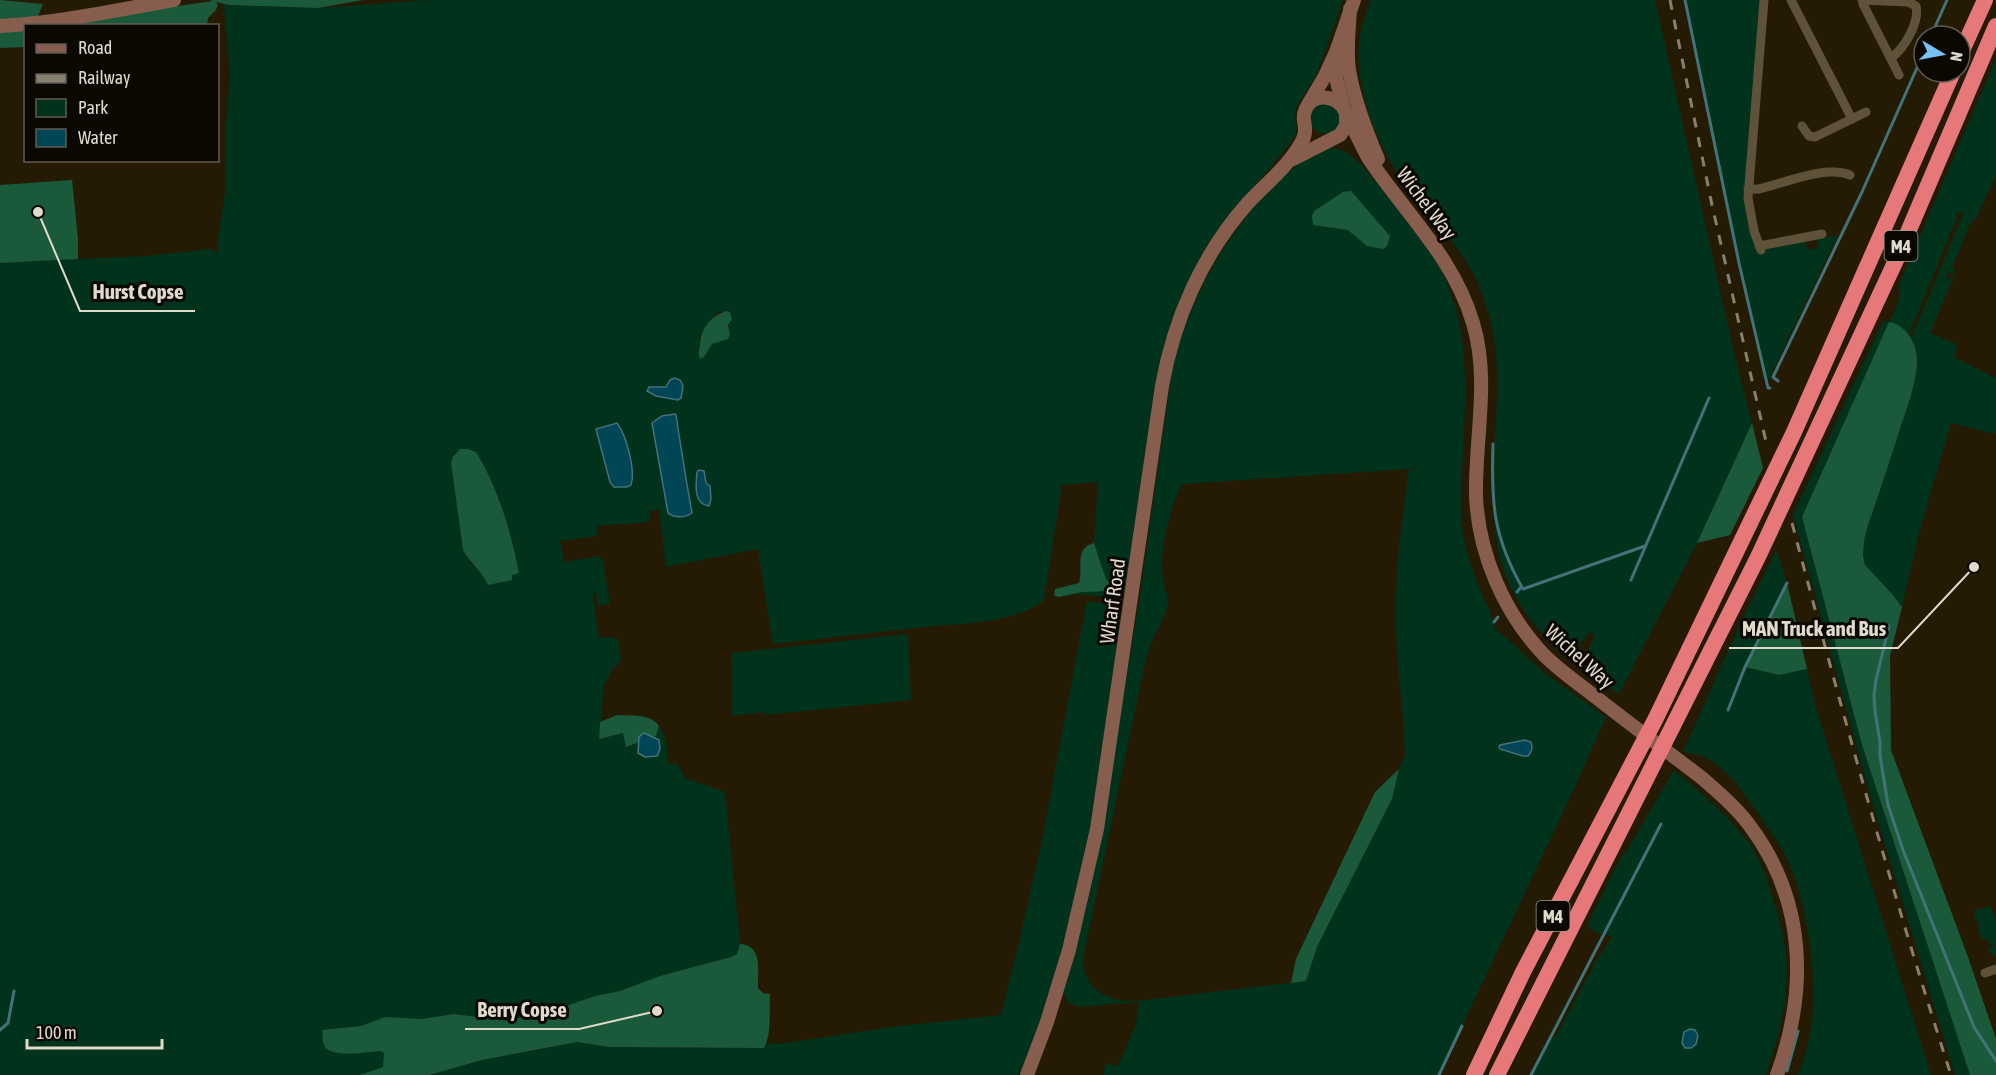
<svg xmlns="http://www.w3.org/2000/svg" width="1996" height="1075" font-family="'Asap Condensed',sans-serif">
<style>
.green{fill:#00321c;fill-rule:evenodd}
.forest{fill:#1a5a3b}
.water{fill:#004656;stroke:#437279;stroke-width:1.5}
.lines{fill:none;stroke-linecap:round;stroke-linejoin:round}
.stream{stroke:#437279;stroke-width:3}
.street{stroke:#5e533a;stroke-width:9}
.secondary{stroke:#875e4d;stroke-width:14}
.highway{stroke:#e6787a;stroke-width:16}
.rail{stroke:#88806e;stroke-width:3;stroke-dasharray:10 10;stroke-linecap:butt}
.labels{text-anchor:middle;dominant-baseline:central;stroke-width:6;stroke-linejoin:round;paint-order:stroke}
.shield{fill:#0b0701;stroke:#a09b8e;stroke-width:1.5}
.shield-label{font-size:18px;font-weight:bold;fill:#e0dacb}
.street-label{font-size:20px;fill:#e0dacb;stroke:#0b0701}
.leader{fill:none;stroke:#e0dacb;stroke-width:2}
.callout-dot{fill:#e0dacb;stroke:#0b0701;stroke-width:2}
.callout-label{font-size:21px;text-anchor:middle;font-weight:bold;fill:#e0dacb;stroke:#0b0701;stroke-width:6;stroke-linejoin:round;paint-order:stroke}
</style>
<rect width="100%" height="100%" fill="#251b04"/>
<!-- green -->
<g class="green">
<path d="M426,0H1343L1317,74L1296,108L1295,119L1297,128L1294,137C1277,163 1254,185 1234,209C1212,237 1195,265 1181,298L1126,588L1123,593L1116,598L1075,594L1114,585L1106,579L1094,543L1098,482L1062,485L1044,601C1010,624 964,623 924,627C874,633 823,638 773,644L758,549L666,567L659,509L649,511L650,522L597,526V536L560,541L564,562L598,556L603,560L610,604L598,606L596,593H593L599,638L614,637V639L618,638L621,660L612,670L604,686L599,738L623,733L626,746L658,730L659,726L666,739L668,764L677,763L685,778L725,792L740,944L737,954L731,957L711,962L620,991L595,996L557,1009L527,1015L509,1021L454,1014L422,1019L385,1017L361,1026L322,1030L328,1050L335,1053L380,1051L385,1053L384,1067L360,1075H0V263L146,256L210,249L218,254V237L225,193V136L230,75L224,5L318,8ZM727,311L730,334L712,344L704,357L698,354L700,344L699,338L709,323L717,313ZM453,457L498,496L513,543L519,573L511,575L512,580C486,576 476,575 463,550L451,463Z"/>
<path d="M1371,0H1655L1735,356L1752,423L1697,543L1619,694L1598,680L1607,668L1589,653V648L1595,636L1590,632L1567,659C1550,643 1532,624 1520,604C1486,551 1492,481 1496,422C1498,384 1499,345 1487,309C1483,297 1478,282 1472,271C1452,237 1423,208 1400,176C1373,138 1353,82 1360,35C1362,23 1367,11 1371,0Z"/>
<polygon points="1685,0 1760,0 1745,204 1747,220 1757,253 1766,251 1766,247 1805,240 1807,250 1818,248 1817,239 1838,235 1767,383 1739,263"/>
<path d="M1996,59V175L1975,221L1972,220L1952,267L1955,269L1952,273L1949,272L1946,279L1949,280L1957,270L1930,333L1958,345L1954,357L1996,378V434L1951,423L1920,529L1902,607L1893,595L1865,565L1863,556L1864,541L1868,525L1910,398L1802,517L1862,745L1970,1075H1955L1871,798L1793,515L1883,321L1889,322C1897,309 1900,300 1899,285ZM1959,212H1964L1912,337L1909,335Z"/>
<circle cx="1325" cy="119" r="15"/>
<path d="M1329,147C1356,150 1373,179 1389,199C1403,217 1418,234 1431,253C1467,307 1467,371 1464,433C1463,467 1458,500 1463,533C1467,554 1474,575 1482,594C1487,606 1493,615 1495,628L1547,675L1606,717L1574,789L1439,1075H1104V1070L1106,1063L1118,1066L1136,1024L1139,1002L1079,1007L1068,1002L1063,991L1088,900L1096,862L1140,596L1173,362C1191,300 1219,245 1263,197C1274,185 1286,173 1300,163C1309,157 1319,152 1329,147ZM1409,469C1404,510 1397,551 1396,593C1394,647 1403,701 1405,755L1399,769L1392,799L1317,947L1306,981L1153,999C1122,1006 1083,997 1083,959L1143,672C1146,661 1149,648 1154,637C1159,626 1167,614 1168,602C1168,594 1164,586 1163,579C1159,551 1169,507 1183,484Z"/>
<path d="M1775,553H1778L1787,583L1745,667L1779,675L1807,669L1814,701L1931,1075H1798C1806,1056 1811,1033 1813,1012C1816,966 1806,892 1783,851C1775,837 1765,823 1755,809C1743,792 1727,770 1709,759C1702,754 1691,754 1683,752L1735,635Z"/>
<path d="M1087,601C1102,604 1117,603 1122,620C1106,727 1093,836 1066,941C1054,987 1037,1031 1019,1075H429L482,1060L577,1042L609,1047L764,1048L767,1043L780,1044L891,1027L1001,1015L1020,938L1042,840Z"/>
<polygon points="908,634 911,700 766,715 766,712 732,716 731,653"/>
<path d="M1674,770C1699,792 1725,812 1746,839C1758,854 1766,874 1771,892C1777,912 1784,934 1786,954C1790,994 1779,1038 1766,1075H1531L1550,1038H1555L1596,961L1612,937L1595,932L1587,926L1621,857L1625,854Z"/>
<polygon points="1990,906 1996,921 1996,957 1987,949 1993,947 1987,939 1982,939 1977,929 1979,928 1974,914 1976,910"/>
</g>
<!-- forest -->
<g class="forest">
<polygon points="0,0 43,4 38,16 0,21"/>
<polygon points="209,0 363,0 318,8 229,5 216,2 218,5 216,10 208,18 207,25 61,26 136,12 213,1"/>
<polygon points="25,30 25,47 0,48 0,32"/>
<polygon points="72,180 78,239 78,259 0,263 0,185"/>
<polygon points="1351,191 1390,236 1387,246 1383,249 1367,246 1348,230 1313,225 1312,216 1314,211 1343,192"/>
<path d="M727,311L730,312L732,319L728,325L730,334L728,339L712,344L704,357L700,359C697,352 700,350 700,344C701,328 712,315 727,311Z"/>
<path d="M1889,322C1905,324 1917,343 1917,360C1917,382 1906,411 1899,432C1889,463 1879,494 1868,525L1864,541L1863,556L1865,565L1893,595L1902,607L1890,656L1891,750L1968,957L1996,1039V1075H1970L1862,745L1802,517Z"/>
<polygon points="1752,423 1763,468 1730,535 1697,543"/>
<path d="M460,449H468L476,452C498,488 511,531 519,573L512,575V580L488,585C482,571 470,563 463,550L451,463L453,457Z"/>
<path d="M1094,543L1106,579L1116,588L1115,591L1083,592L1058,597L1054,595L1055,589L1079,583C1084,570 1073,548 1094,543Z"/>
<polygon points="1787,583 1807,669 1779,675 1745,667"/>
<path d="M617,715C631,716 650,713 659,726L656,736L626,747L623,733L599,739L600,722Z"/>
<polygon points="1399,769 1392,799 1317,947 1306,981 1291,983 1296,959 1375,792"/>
<path d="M740,944C764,946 757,971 758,988L763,993L770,994C769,1011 772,1033 764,1048L609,1047L577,1042L482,1060L429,1075H360L383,1067L384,1053L380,1051C367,1052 329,1059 324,1045C322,1041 323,1034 322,1030L361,1026L385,1017L422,1019L454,1014L509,1021L527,1015L557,1009L595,996L620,991L660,976L731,957L737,954Z"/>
</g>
<!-- water -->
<g class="water">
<polygon points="674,378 680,380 683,386 681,398 678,400 656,396 647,391 649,387 666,387 670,380"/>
<path d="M675,414L676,415C681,448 686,480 692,513C685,518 674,518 668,513L652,423L662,416Z"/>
<path d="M617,423C626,435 636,470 631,485L627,487H614L610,482L596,429Z"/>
<path d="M699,470L704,471L706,483L710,486L711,499L709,506C693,504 696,484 697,472Z"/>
<polygon points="644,733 659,740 660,749 657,756 645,757 638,753 639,737"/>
<path d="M1525,740L1531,742C1533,748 1532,752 1528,756H1523L1500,749L1499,747L1500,745Z"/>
<polygon points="1690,1029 1695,1030 1698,1036 1696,1044 1691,1048 1685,1048 1682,1043 1684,1032"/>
</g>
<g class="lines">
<!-- stream -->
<g class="stream">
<polyline points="1685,0 1739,263 1768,388 1770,388"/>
<polyline points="1931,36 1947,0"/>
<polyline points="1778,381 1773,377 1862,192 1924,52"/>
<path d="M1493,444C1491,502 1493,537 1523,589L1645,546"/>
<polyline points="1631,580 1709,398"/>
<polyline points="1517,592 1521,587"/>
<polyline points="1494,622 1498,617"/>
<polyline points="1889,626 1876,680 1874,695 1875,711 1880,742 1880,756 1888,805 1903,850 1974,1027 1996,1061"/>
<polyline points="1728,710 1745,667 1787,583"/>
<polyline points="0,1030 8,1023 14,991"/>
<polyline points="1787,1071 1798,1031"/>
<polyline points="1439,1075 1462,1026"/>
<polyline points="1531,1075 1661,824"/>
</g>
<!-- street -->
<g class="street">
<polyline points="1791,0 1852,119"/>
<path d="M1862,0L1908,2L1916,6C1920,22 1904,49 1891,58"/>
<polyline points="1863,0 1863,4 1899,75"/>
<polyline points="1802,126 1809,136 1815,137 1866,112"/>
<path d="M1748,189H1759C1785,183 1825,165 1850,175"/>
<polyline points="1759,246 1822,234"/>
<polyline points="1761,250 1754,231 1748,198 1764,0"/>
<polyline points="1985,973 1996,969"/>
</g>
<!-- secondary -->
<g class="secondary">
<path d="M1350,9C1349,29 1346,50 1349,70C1354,100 1366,131 1378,159"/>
<path d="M0,26C59,23 116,10 174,0"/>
<polyline points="1336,57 1336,78 1344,109"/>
<polyline points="1309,103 1325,76 1336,52 1354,0"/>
<polyline points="1293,159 1340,135 1346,126 1346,114"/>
<path d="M1027,1075L1047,1022L1069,950L1097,829L1162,386C1174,319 1202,255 1247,204C1262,187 1281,173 1294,154C1299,147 1306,138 1305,129C1305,122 1302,118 1305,111C1311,94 1331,94 1342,106C1352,123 1359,142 1369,159C1406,214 1454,258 1473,323C1490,379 1475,438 1476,495C1478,553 1504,613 1544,655C1560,671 1579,684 1597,698C1631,725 1667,751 1702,778C1719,793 1737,808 1750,826C1806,901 1808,990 1777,1075"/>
</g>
<!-- highway -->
<g class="highway">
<polyline points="1960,55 1985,0"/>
<polyline points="1474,1075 1523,972 1656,718 1794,432 1953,72"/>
<polyline points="1497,1075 1758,557 1897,258 1996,26"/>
</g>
<!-- rail -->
<g class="rail">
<polyline points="1670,0 1712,205 1767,446"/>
<path d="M1792,523C1841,708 1892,893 1951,1075"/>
</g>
</g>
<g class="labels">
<!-- shield labels -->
<g class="shield">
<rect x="1884.5" y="231" width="33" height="30" rx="4.5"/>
<rect x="1536.5" y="901" width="33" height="30" rx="4.5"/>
</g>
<g class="shield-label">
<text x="1901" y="246">M4</text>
<text x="1553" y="916">M4</text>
</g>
<!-- street labels -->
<g class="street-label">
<text transform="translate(1427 203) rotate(53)">Wichel Way</text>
<text transform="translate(1112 601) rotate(-82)">Wharf Road</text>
<text transform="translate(1580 656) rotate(42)">Wichel Way</text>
</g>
</g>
<!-- callouts -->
<path class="leader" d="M38 212L80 311H195M1974 567L1898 648H1729M657 1011L579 1029H465"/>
<g class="callout-dot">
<circle cx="38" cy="212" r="6"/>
<circle cx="1974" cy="567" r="6"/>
<circle cx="657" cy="1011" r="6"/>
</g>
<g class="callout-label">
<text x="138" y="299">Hurst Copse</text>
<text x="1814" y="636">MAN Truck and Bus</text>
<text x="522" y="1017">Berry Copse</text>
</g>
<!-- legend -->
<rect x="24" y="24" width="195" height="138" fill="#0b0701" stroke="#605b52" stroke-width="1.5"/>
<rect x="36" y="44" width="30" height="9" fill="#875e4d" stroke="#605b52" stroke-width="1.5"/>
<text x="78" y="54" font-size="18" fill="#e0dacb">Road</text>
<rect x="36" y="74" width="30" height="9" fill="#88806e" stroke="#605b52" stroke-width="1.5"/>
<text x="78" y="84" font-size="18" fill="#e0dacb">Railway</text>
<rect x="36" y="99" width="30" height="18" fill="#00321c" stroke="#605b52" stroke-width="1.5"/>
<text x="78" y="114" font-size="18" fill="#e0dacb">Park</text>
<rect x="36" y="129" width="30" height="18" fill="#004656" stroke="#605b52" stroke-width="1.5"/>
<text x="78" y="144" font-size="18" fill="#e0dacb">Water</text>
<!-- north arrow -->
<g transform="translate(1942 54) rotate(100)"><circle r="28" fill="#0b0701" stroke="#605b52" stroke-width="1.5"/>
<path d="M0-4.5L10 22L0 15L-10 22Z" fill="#77bff7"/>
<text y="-9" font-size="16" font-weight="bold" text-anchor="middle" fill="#e0dacb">N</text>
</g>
<!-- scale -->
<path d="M27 1039v9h135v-9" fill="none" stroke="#e0dacb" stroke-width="3"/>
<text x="36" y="1039" font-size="18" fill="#e0dacb" stroke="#0b0701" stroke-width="4.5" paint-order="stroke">100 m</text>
</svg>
